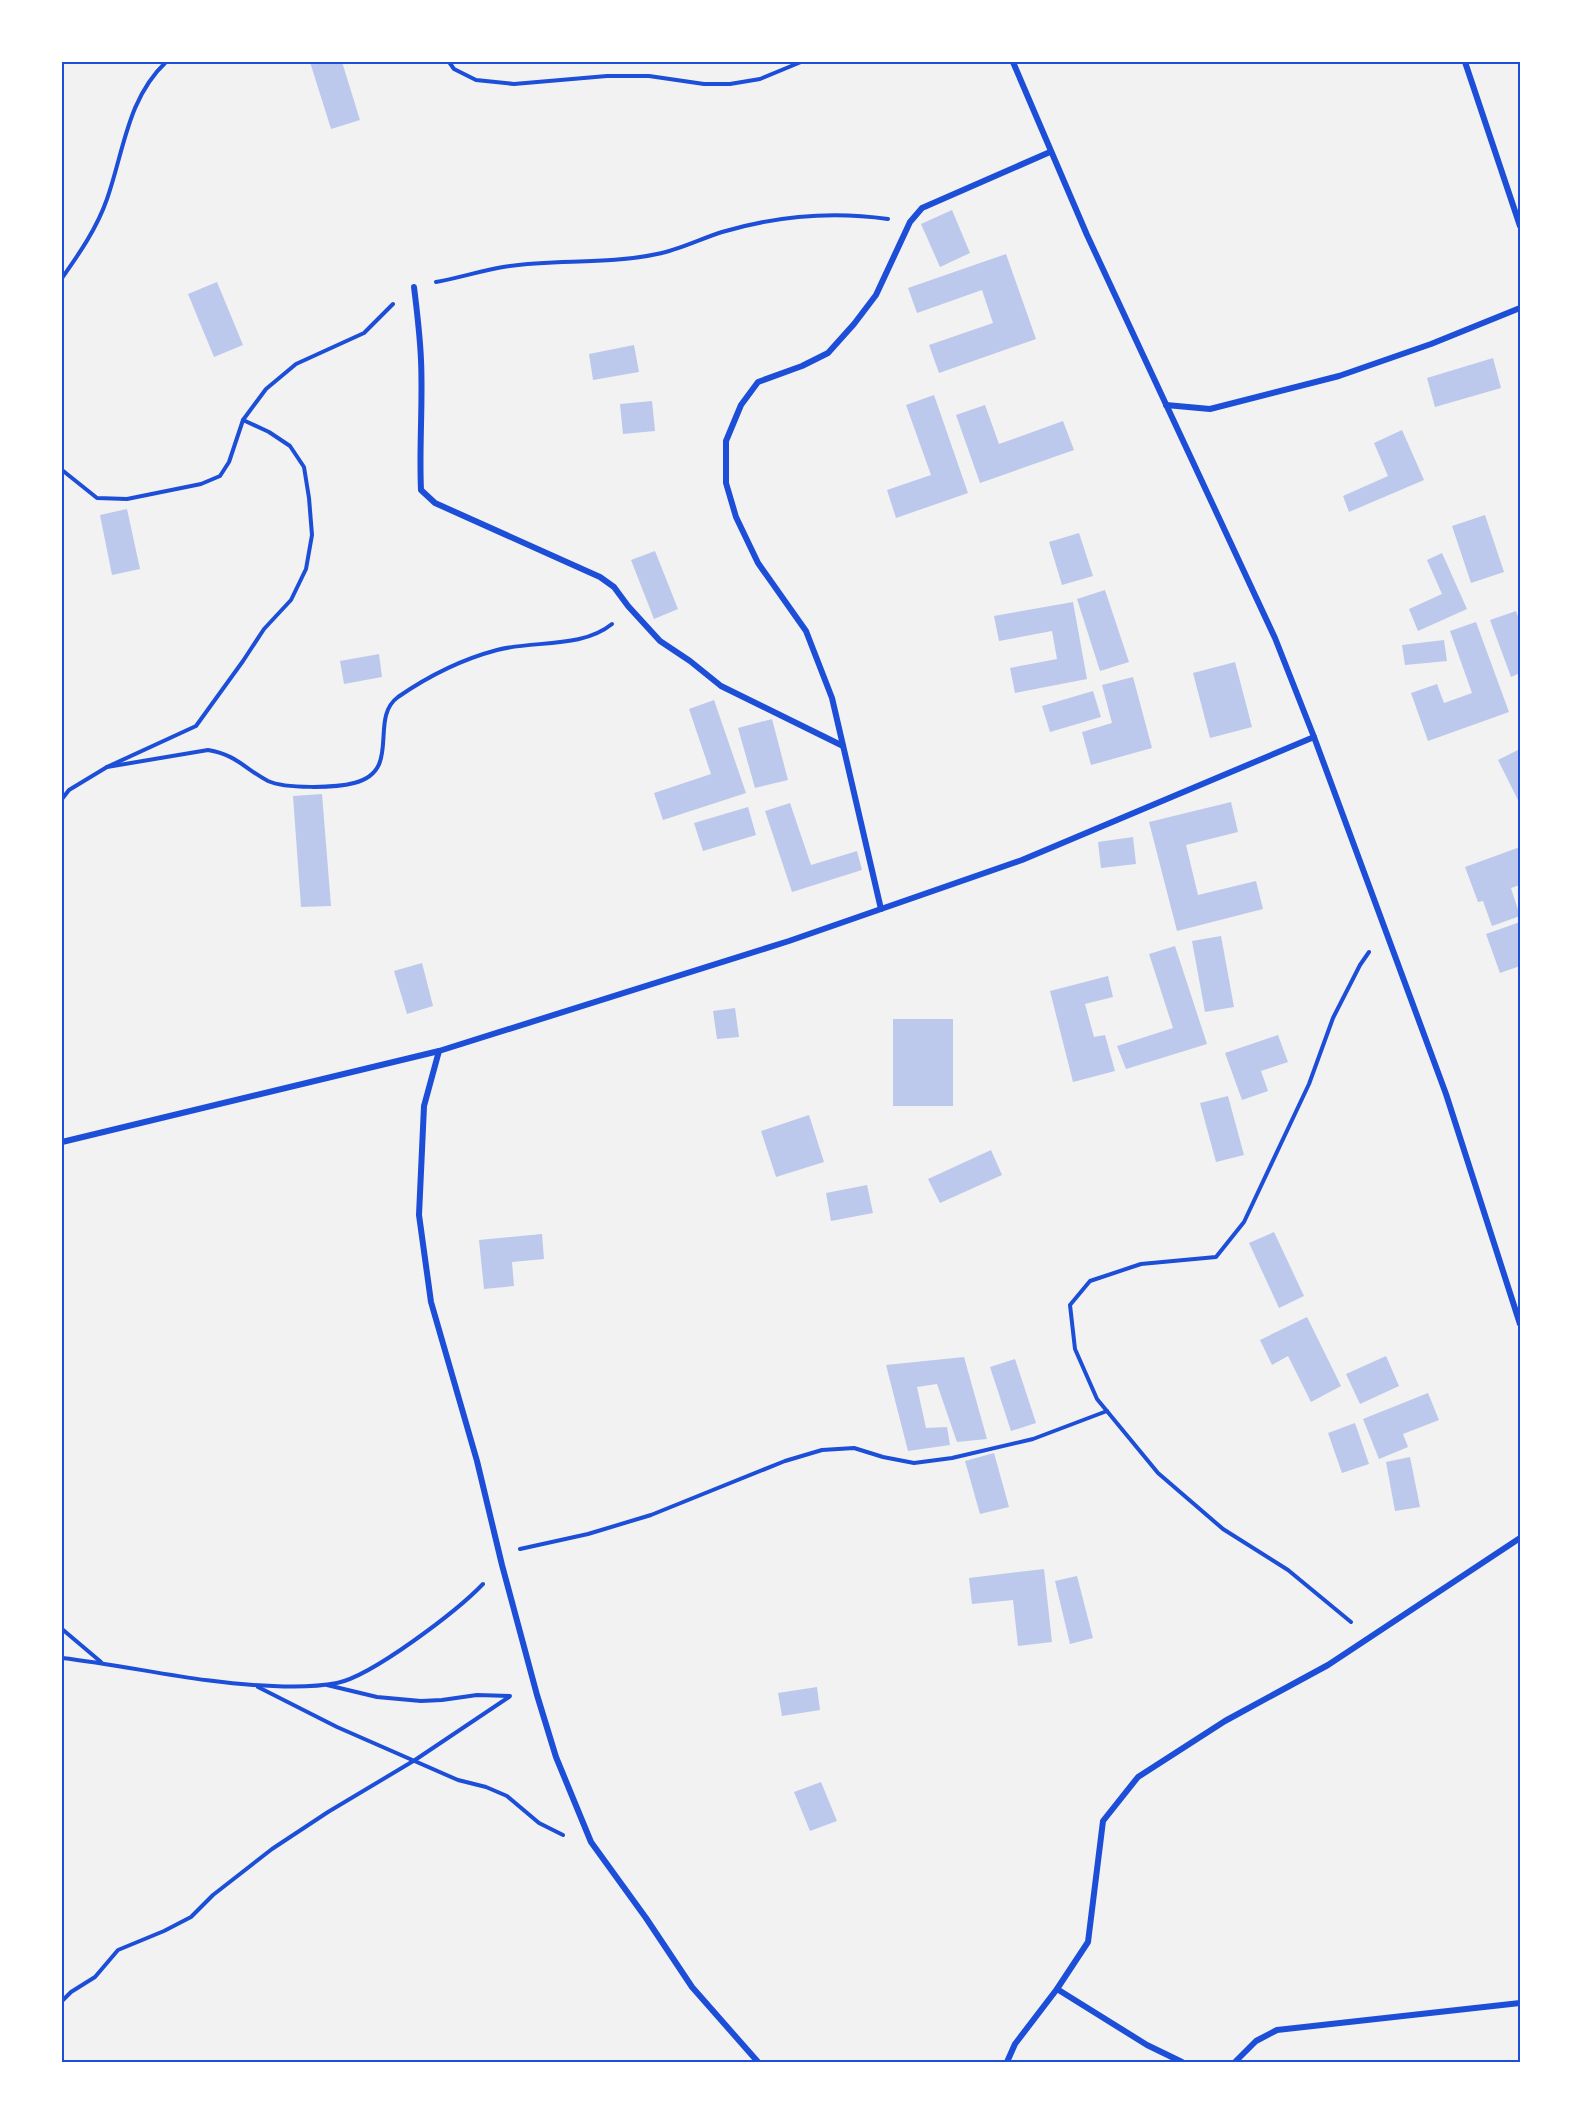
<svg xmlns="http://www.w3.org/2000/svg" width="1582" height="2124" font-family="'DM Sans',sans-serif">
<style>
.building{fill:#bdc9ec}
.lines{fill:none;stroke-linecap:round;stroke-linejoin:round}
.path{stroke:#1d4ed8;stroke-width:4}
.minor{stroke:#1d4ed8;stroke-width:6}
.neatline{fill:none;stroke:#1d4ed8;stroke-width:2}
</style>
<rect width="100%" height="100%" fill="#f2f2f2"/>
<!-- building -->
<g class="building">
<polygon points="310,62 342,62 360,120 331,129"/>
<polygon points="952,210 970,253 940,267 921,224"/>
<polygon points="1006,254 1036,339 939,373 929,345 993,323 982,290 917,313 908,288"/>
<polygon points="217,282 243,345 214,357 188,294"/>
<polygon points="634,345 639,372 593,380 589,354"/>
<polygon points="1493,358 1501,388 1435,407 1427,378"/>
<polygon points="934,395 968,493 896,518 887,490 931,475 906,405"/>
<polygon points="652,401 655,431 623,434 620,404"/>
<polygon points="985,405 999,444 1063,421 1074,450 980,483 956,415"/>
<polygon points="1402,430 1424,480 1349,512 1343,496 1388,476 1374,443"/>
<polygon points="127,509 140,569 112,575 100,515"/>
<polygon points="1485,515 1504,572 1471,583 1452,526"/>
<polygon points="1079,533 1093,576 1062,585 1049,542"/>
<polygon points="655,551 678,609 654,619 631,560"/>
<polygon points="1442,553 1467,609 1418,631 1409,609 1442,594 1427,560"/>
<polygon points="1105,590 1129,662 1100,671 1077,599"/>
<polygon points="1073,602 1087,679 1015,693 1010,668 1057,659 1052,631 999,641 994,616"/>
<polygon points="1516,611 1520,623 1520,673 1511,677 1490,620"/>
<polygon points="1476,622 1509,712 1428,741 1411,693 1437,684 1444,703 1472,693 1450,631"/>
<polygon points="1444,640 1447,661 1405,665 1402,645"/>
<polygon points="379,654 382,677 344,684 340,661"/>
<polygon points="1235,662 1252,727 1210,738 1193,673"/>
<polygon points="1133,677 1152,748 1091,765 1082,732 1112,723 1102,685"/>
<polygon points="1093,691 1101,717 1050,732 1042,706"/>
<polygon points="714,700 746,793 663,820 654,793 711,774 689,709"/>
<polygon points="772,719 788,780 755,788 738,728"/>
<polygon points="1520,749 1520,804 1498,760"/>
<polygon points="322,794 331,906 301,907 293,796"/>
<polygon points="1231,802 1238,832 1186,845 1198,895 1256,881 1263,909 1177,931 1149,822"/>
<polygon points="790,803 811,865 857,851 862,870 792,892 765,811"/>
<polygon points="748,807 756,835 703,851 694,823"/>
<polygon points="1133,837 1136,864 1101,868 1098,842"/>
<polygon points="1520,847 1520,885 1511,888 1520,916 1492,926 1483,901 1478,902 1465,867"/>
<polygon points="1520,922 1520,966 1500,973 1486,934"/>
<polygon points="1221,936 1234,1007 1205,1012 1192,941"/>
<polygon points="1175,946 1207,1044 1126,1069 1117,1046 1173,1028 1149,954"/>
<polygon points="422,963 433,1006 407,1014 394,971"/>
<polygon points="1108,976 1113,997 1085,1004 1094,1037 1105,1035 1115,1071 1073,1082 1050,991"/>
<polygon points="735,1008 739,1037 717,1039 713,1011"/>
<rect x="893" y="1019" width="60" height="87"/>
<polygon points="1278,1035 1288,1062 1261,1071 1268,1091 1242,1100 1225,1053"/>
<polygon points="1228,1096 1244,1155 1216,1162 1200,1103"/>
<polygon points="809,1115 824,1162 776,1177 761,1131"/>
<polygon points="991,1150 1002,1175 940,1203 928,1179"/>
<polygon points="867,1185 873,1213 831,1221 826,1193"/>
<polygon points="1274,1232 1304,1296 1279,1308 1249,1243"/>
<polygon points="542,1234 544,1259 512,1262 514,1286 484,1289 479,1240"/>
<polygon points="1307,1317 1341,1386 1311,1402 1288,1356 1272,1365 1260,1340"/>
<polygon points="1386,1356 1399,1386 1360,1404 1346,1374"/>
<polygon points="964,1357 987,1439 957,1442 937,1384 917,1387 926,1428 947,1427 950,1445 908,1451 886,1365"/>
<polygon points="1015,1359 1036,1423 1011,1431 990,1367"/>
<polygon points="1428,1393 1439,1420 1403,1434 1408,1447 1379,1459 1363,1419"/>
<polygon points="1355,1423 1369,1464 1342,1473 1328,1433"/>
<polygon points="994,1453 1009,1507 980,1514 965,1461"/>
<polygon points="1410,1457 1420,1507 1395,1511 1386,1462"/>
<polygon points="1044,1569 1052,1642 1018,1646 1013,1600 972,1604 969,1578"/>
<polygon points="1077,1576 1093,1638 1070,1644 1055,1581"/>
<polygon points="817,1687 820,1710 782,1716 778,1693"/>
<polygon points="821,1782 837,1821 810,1831 794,1792"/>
</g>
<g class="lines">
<!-- path -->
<g class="path">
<polyline points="449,62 454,69 476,80 514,84 607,76 649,76 704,84 730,84 760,79 801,62"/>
<path d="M62,278C79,254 97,228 107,199C124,151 127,99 166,62"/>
<path d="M436,282C458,278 480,271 503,267C554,259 606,265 657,254C679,250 700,239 722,232C776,216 832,211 888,219"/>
<polyline points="62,470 97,498 127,499 201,484 220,476 229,462 243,420 266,389 296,364 364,333 393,304"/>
<path d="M107,767L208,750C237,755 245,769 268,781C285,789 336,788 354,783C403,771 368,719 398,697C427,677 463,659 497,650C534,640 581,649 612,624"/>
<polyline points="62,799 69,790 107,767 196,726 243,661 264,629 291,600 306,569 312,535 309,498 304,467 290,446 269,432 243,420"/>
<polyline points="520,1549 588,1534 651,1515 785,1461 822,1450 854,1448 883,1457 914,1463 952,1458 1033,1439 1107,1411"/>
<polyline points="1351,1622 1288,1570 1223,1529 1158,1473 1097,1399 1075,1349 1070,1305 1090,1281 1141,1264 1216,1257 1244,1222 1309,1084 1333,1018 1360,965 1369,952"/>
<polyline points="62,1629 101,1662"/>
<path d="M62,1658C132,1666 202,1684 273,1686C294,1687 316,1687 337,1683C372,1676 457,1611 483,1584"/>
<polyline points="327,1685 377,1697 421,1701 442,1700 477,1695 510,1696"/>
<polyline points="258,1687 337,1727 458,1780 486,1787 507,1796 539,1823 563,1835"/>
<polyline points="62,2001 71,1992 95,1977 118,1950 164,1931 191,1917 213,1895 272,1849 328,1812 415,1760 509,1697"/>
</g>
<!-- minor -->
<g class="minor">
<polyline points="1013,62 1087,235 1275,638 1314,737 1446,1094 1520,1324"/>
<polyline points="1465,62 1520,226"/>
<path d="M414,287C417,311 420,336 421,360C423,404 419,447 421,490L435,503L600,577L614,587L628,606L660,641L690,661L721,686L843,746"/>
<polyline points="1166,405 1210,409 1339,376 1431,344 1520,308"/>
<polyline points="881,909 832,698 806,631 758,563 736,517 726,483 726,441 741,405 758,382 802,366 828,353 854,324 876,295 910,222 922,208 1050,152"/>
<polyline points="439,1051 424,1106 419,1215 431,1302 477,1461 502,1565 537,1695 556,1757 591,1842 646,1918 692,1987 758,2062"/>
<polyline points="62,1142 439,1051 789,941 1022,860 1314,737"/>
<polyline points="1057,1989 1147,2045 1182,2062"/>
<polyline points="1007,2062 1015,2044 1057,1989 1088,1942 1103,1821 1138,1777 1225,1721 1328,1665 1520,1538"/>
<polyline points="1235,2062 1256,2041 1277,2030 1520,2003"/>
</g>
</g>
<!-- border -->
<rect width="1582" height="2124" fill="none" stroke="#ffffff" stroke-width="126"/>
<rect x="63" y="63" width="1456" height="1998" class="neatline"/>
</svg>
